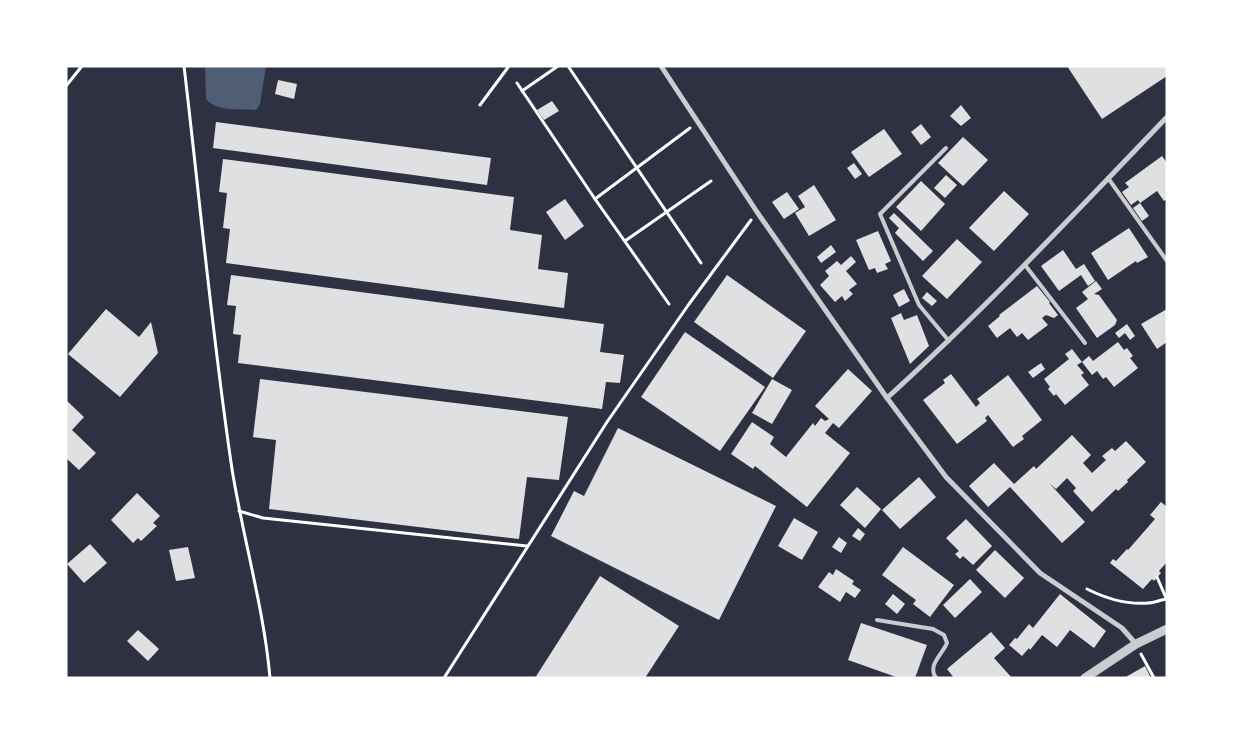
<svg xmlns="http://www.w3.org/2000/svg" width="1233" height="744" font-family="Roboto,sans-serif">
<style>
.water{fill:#4f5d75}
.building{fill:#e0e0e3}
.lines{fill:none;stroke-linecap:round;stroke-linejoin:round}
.path{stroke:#fff;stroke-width:3}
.service{stroke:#caccd0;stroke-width:4}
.minor{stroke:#caccd0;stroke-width:5}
.tertiary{stroke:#caccd0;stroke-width:9}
</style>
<rect width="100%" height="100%" fill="#2d3142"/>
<!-- water -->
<path class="water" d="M205,66H266L260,104L256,110C241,109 216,112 206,99Z"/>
<!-- building -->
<g class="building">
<polygon points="1067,66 1167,66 1167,76 1102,119"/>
<polygon points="278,80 297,84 294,99 275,94"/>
<polygon points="552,101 559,111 544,120 537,110"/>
<polygon points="961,105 971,118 961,126 950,116"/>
<polygon points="216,122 491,158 487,185 213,148"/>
<polygon points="921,124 931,137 921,145 911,132"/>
<polygon points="884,129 902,154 869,177 851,152"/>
<polygon points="963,137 988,160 963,186 938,163"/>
<polygon points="1162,156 1167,163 1167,199 1164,201 1157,191 1140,203 1138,200 1131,205 1122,192 1129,187 1125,183"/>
<polygon points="223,159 514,197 510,230 542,235 538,269 568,273 564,308 226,263 230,229 223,228 227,193 219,192"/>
<polygon points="854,163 862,174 855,179 847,168"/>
<polygon points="946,175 957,185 945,198 934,188"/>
<polygon points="921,181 945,204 921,231 896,207"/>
<polygon points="814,185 836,220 809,236 795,213 805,207 798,196"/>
<polygon points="1004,191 1029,214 994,251 969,228"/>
<polygon points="787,192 799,209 784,219 772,202"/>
<polygon points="565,199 584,226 565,240 546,212"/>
<polygon points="1140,203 1149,216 1142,221 1133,208"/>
<polygon points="894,213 933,251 923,261 895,233 899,228 889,218"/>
<polygon points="1129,228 1148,257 1137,263 1136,261 1108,280 1091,253"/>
<polygon points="878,231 891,261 885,264 888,269 877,273 875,268 869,270 856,240"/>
<polygon points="957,239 982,262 947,299 922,276"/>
<polygon points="831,245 836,252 821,263 817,257"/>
<polygon points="1063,250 1076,269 1084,264 1095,281 1088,286 1081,275 1059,291 1041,266"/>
<polygon points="851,256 856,262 846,271 857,284 849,290 853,294 845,301 842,296 835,302 820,285 829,276 825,271 837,261 841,265"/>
<polygon points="231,275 604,324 600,352 624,355 620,383 606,382 602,409 238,363 241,335 233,334 236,306 227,305"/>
<polygon points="727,275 806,331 773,378 694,322"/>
<polygon points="1096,281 1102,289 1094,294 1099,295 1117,320 1115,325 1097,338 1076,308 1088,299 1082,292"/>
<polygon points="1037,286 1050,302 1049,303 1058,315 1054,318 1046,315 1042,318 1048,325 1028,340 1022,333 1017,337 1010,328 997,338 988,326 1000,316 999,315"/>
<polygon points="904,289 910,301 899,307 893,295"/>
<polygon points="927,292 937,301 932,306 922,298"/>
<polygon points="106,309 139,337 151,322 158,353 120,397 68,354"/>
<polygon points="1167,309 1167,342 1157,349 1141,324"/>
<polygon points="901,313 904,320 917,315 929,346 910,364 891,318"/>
<polygon points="1127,324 1135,336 1130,340 1125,333 1119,338 1115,333"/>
<polygon points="685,332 765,387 720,451 641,397"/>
<polygon points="1118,342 1124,350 1127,348 1133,356 1130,358 1138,368 1114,387 1106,377 1103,379 1097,371 1092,375 1082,362 1089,356 1093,361"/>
<polygon points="1072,349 1082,362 1077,365 1084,373 1081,375 1089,385 1065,405 1056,394 1054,396 1048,389 1050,387 1044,379 1069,359 1065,354"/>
<polygon points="1041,363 1045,369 1033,378 1028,372"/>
<polygon points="848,369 872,391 839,428 833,423 825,433 850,453 807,507 755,466 753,469 731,454 752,422 774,437 770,444 786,457 813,423 815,426 821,418 825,421 829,419 815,406"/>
<polygon points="951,374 976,407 980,403 977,399 1008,375 1042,420 1022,436 1024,439 1013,447 988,415 985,418 987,421 957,444 923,400 945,383 943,380"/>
<polygon points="260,379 568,417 559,480 527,477 519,539 269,509 276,440 253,437"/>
<polygon points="772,379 792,390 772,424 752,413"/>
<polygon points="66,400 84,417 72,430 96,453 79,470 66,458"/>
<polygon points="618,428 776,506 719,620 551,536 574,491 584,496"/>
<polygon points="1072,435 1091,455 1083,463 1092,473 1106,460 1102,456 1112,448 1115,451 1126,441 1146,462 1127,480 1128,482 1118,491 1116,489 1092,512 1073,491 1076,488 1067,478 1056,489 1050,484 1085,522 1062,543 1010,487 988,507 969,486 994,463 1014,484 1034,466 1036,469"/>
<polygon points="919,477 936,497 900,529 882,510"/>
<polygon points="857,487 881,509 865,528 840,505"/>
<polygon points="137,493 160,516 153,523 157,526 141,541 138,538 133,543 111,520"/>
<polygon points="1161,502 1167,507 1167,562 1159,571 1161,573 1154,581 1152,579 1143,589 1110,563 1113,559 1116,561 1127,549 1128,550 1155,519 1150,515"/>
<polygon points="794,518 818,532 802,560 778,546"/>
<polygon points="966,519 992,546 973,565 963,556 960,559 955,554 959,551 946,538"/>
<polygon points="858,528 865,534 860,541 852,536"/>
<polygon points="839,537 847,543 841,553 832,547"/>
<polygon points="90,544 107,563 84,583 67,564"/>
<polygon points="188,547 195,578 176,581 169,550"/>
<polygon points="903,547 954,585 930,617 913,604 916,600 882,575"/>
<polygon points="995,550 1024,578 1005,598 976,570"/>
<polygon points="836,569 854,581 852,584 861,590 855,598 846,592 840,602 818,587 829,572 833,575"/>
<polygon points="600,576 679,626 645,678 535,678"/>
<polygon points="970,579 982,592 955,618 943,605"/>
<polygon points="893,594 905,604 897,614 885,604"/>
<polygon points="1060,594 1106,631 1094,648 1070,630 1057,647 1042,635 1030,650 1029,648 1022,656 1009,645 1015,638 1017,639 1029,624 1033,628"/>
<polygon points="861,623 927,645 915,678 899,678 848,660"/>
<polygon points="138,630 159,649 148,661 127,641"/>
<polygon points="991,632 1005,648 994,658 1012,678 954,678 947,669"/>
<polygon points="1145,666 1151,678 1124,678"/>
</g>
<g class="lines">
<!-- path -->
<g class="path">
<path d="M184,66C200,201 212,335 232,469C243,538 264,609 270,678"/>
<polyline points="568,66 701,263"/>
<polyline points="517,83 595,199 669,304"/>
<polyline points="66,86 82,66"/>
<polyline points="522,91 558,66"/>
<polyline points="480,105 509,66"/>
<polyline points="595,199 690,128"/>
<polyline points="625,241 711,181"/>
<polyline points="239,511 263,518 527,546"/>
<polyline points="1157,577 1166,598"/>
<path d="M1087,589C1107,599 1126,605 1148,603C1155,603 1162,599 1167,599"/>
<polyline points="1141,654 1154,678"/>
<polyline points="444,678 607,422 689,304 751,220"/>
</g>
<!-- service -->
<g class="service">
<polyline points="946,148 880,214 919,305 949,341"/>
<polyline points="1108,178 1167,261"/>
<polyline points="1025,265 1085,343"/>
<path d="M877,620L933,629L944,635L947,643C942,655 927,665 936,678"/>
</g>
<!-- minor -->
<g class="minor">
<polyline points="661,66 757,212 826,311 887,398 946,477 1040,573 1122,628 1136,644"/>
<path d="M887,398C985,309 1075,213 1167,117"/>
</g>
<!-- tertiary -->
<polyline class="tertiary" points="1085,678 1136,644 1167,629"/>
</g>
<!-- border -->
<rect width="1233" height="744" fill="none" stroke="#ffffff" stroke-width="135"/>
</svg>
